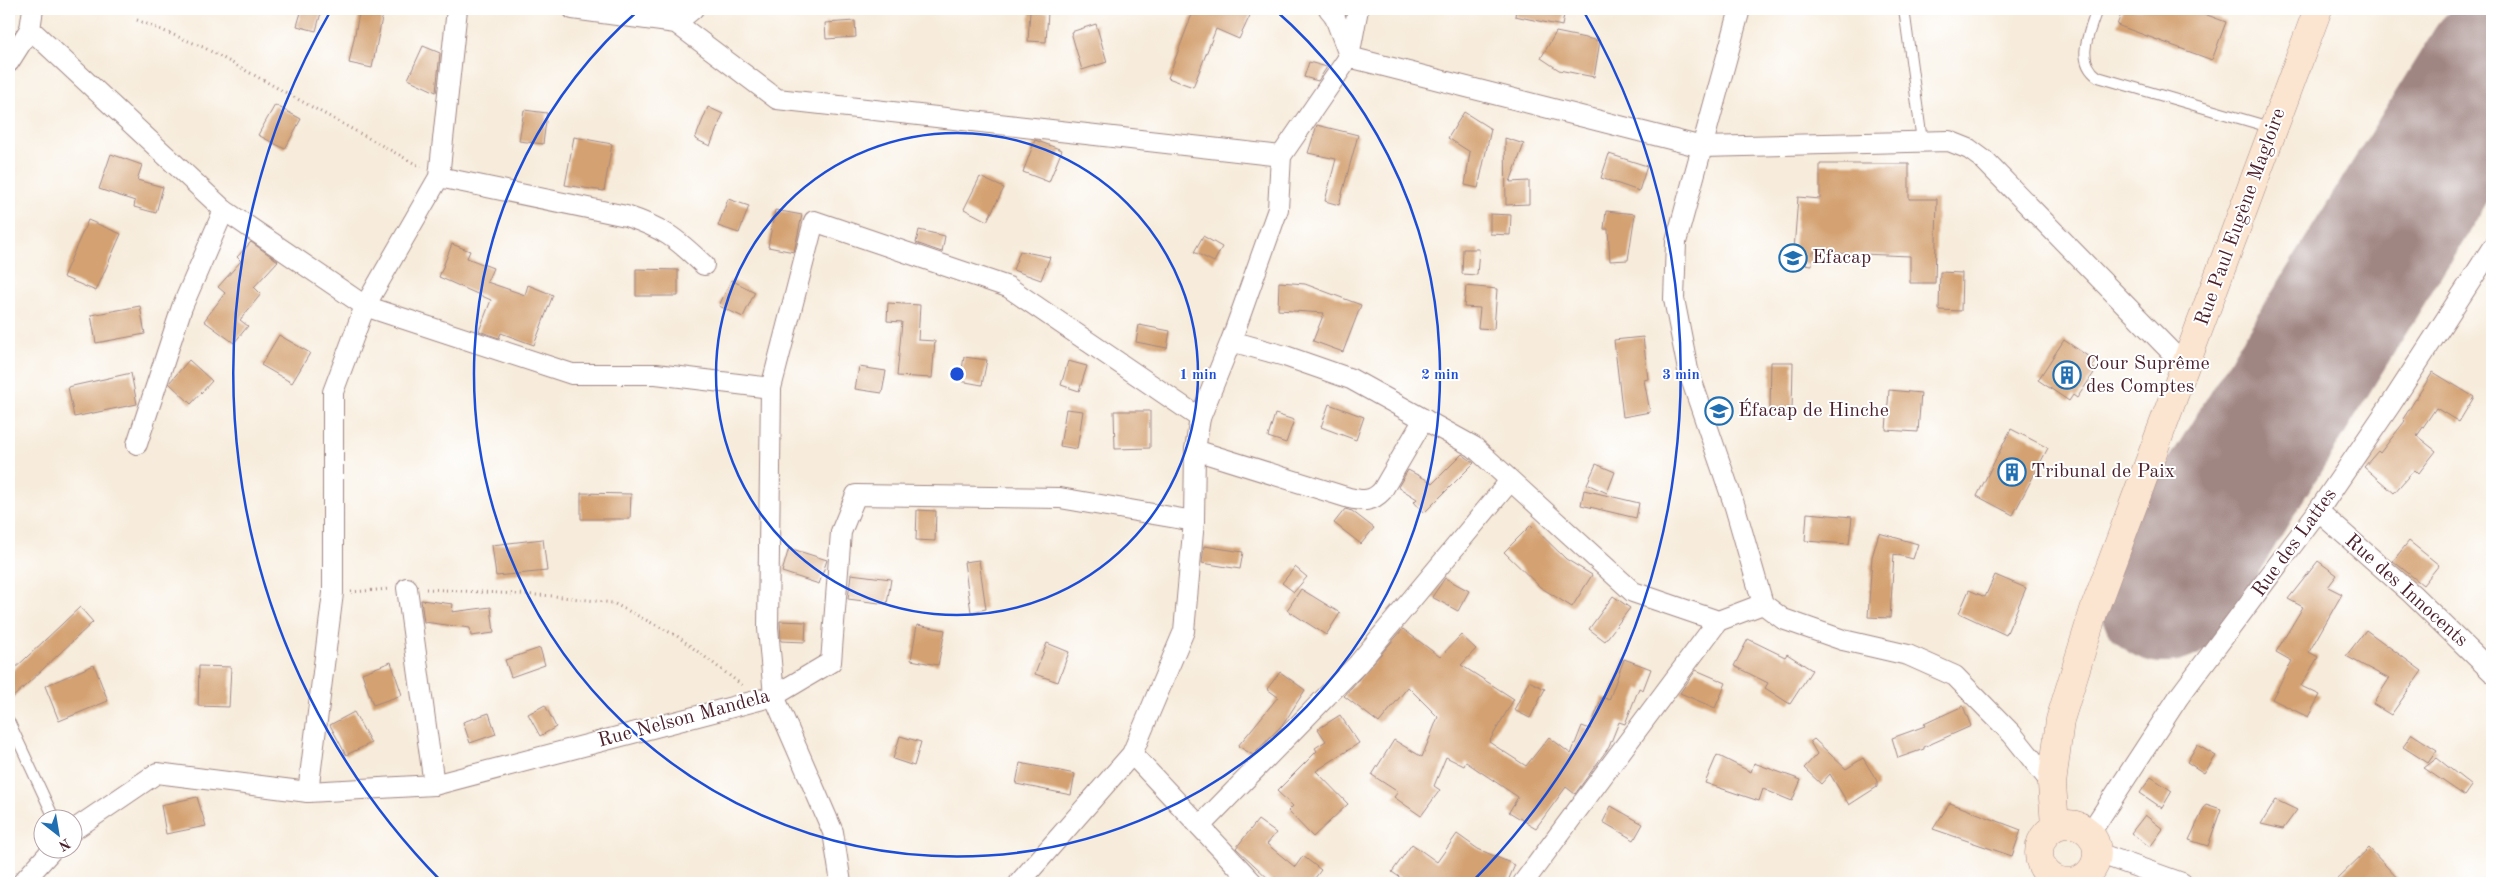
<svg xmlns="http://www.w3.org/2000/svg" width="2501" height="892" font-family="'Old Standard TT',serif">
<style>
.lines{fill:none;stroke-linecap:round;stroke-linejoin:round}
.runway{stroke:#a08683;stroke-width:136}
.building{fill:#d4a272}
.lane-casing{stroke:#a08683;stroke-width:12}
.street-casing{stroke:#a08683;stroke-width:22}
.secondary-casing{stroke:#a08683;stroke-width:29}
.path{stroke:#a08683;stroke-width:3;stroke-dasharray:1 4;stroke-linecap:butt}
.lane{stroke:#fff;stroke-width:10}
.street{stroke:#fff;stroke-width:20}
.secondary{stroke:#fce5d0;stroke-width:28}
.ring{fill:none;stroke:#1d4ed8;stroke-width:2.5}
.labels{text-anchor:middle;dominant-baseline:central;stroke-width:4;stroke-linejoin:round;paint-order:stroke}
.street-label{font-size:20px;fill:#4a1f2b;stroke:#fff}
.poi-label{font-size:20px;fill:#4a1f2b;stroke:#fff;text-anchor:start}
.centre{fill:#1d4ed8;stroke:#fff;stroke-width:2.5}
.ring-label{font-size:15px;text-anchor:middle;font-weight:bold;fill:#1d4ed8;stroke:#fff;stroke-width:4;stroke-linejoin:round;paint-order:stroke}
</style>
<rect width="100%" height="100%" fill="#fff"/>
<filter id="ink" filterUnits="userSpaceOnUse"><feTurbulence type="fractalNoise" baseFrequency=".02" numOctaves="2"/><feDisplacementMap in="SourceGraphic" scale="10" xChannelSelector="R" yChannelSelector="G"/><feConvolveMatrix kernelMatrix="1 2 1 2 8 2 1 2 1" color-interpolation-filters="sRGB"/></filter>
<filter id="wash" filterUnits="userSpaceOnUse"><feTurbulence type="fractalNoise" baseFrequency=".0096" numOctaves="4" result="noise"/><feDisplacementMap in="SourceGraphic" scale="20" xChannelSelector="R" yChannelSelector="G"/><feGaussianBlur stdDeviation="1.12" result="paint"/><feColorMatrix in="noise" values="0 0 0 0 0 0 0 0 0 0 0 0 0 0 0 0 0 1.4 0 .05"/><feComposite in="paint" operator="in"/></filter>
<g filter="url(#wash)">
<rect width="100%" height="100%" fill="#f7ecdb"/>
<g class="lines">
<!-- runway -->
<polyline class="runway" points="2165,595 2492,65"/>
</g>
<g id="blocks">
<!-- building -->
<g class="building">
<polygon points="302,9 322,9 316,31 297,26"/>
<polygon points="360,9 383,13 372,68 349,63"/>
<polygon points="1194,9 1253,9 1239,39 1216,29 1193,87 1168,78"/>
<polygon points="1516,9 1565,9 1562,26 1515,16"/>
<polygon points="2123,9 2191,9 2226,22 2212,60 2117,25"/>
<polygon points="1030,11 1048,12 1046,42 1028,41"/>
<polygon points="855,21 856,37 826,39 825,23"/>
<polygon points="1096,24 1107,62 1082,70 1071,32"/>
<polygon points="1556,32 1600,41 1594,77 1559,70 1541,58"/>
<polygon points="423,46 440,53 436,92 408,79"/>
<polygon points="1309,62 1327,67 1318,81 1304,77"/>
<polygon points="275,105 301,119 285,149 258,135"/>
<polygon points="708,107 723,114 710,146 695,139"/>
<polygon points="524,110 547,113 543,144 519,141"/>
<polygon points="1464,112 1491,129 1478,188 1465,185 1470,152 1448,138"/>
<polygon points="1317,125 1358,135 1339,205 1325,201 1336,159 1308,153"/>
<polygon points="574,137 612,144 604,191 565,185"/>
<polygon points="1505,138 1524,144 1510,182 1529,181 1529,204 1506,205"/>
<polygon points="1035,140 1062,150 1049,182 1023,172"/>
<polygon points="111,154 142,165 137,180 163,187 156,213 134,207 135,201 99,189"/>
<polygon points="1609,154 1647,166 1639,191 1601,178"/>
<polygon points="1820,164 1909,164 1909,199 1937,199 1935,283 1910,283 1910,256 1813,252 1812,265 1793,263 1798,197 1820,199"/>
<polygon points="980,177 1004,188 987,221 964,209"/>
<polygon points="728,199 749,206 739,233 718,226"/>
<polygon points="775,210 802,215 794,252 768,247"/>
<polygon points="1606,211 1635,214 1628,260 1610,261 1608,229 1604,229"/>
<polygon points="1490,214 1511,215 1510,235 1490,234"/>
<polygon points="88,220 121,234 96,291 63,277"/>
<polygon points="919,230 945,236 942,252 916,243"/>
<polygon points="1203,236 1222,247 1214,262 1194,252"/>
<polygon points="251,242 278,261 254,287 261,294 240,320 248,326 234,343 204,321 225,293 218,287 241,261 237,257"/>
<polygon points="452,244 470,251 467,258 493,268 487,282 525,295 528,285 553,295 534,345 501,333 499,338 479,331 491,300 439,277"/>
<polygon points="1463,249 1479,249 1477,275 1462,274"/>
<polygon points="1020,251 1050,257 1041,280 1013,270"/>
<polygon points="636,269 678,270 678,296 636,296"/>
<polygon points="1940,272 1962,273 1961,311 1939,310"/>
<polygon points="731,280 755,292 743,317 719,306"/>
<polygon points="1279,282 1305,284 1361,305 1343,352 1313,341 1324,313 1278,310"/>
<polygon points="1466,286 1497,289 1494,329 1478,328 1480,308 1464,307"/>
<polygon points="888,303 920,305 918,340 935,341 932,378 897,376 902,322 887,321"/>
<polygon points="140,306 145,334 96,343 91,315"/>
<polygon points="1139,325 1170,331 1167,348 1136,342"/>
<polygon points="279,335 310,353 292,383 261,365"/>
<polygon points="1643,337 1648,379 1644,380 1650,412 1623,417 1614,340"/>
<polygon points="2064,340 2095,361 2091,367 2096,370 2077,398 2073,395 2069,401 2038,380"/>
<polygon points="964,357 987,360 982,385 960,381"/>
<polygon points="189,360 212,381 191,404 169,383"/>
<polygon points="1068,361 1087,366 1079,391 1061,385"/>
<polygon points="1771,362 1793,362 1792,411 1770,410"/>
<polygon points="859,367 886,371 882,393 855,389"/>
<polygon points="2433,372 2474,397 2459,422 2436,408 2417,436 2436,451 2418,474 2414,470 2394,493 2364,467 2378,451 2380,453 2405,421 2403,419"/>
<polygon points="131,373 137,404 74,417 68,387"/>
<polygon points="1889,390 1921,393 1918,432 1886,430"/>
<polygon points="1329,404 1364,417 1356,440 1321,427"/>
<polygon points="1066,409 1083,411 1077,449 1060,446"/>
<polygon points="1114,411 1150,411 1150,448 1115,449"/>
<polygon points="1275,414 1294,420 1286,443 1268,437"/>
<polygon points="2011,429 2048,448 2013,515 1977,496"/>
<polygon points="1462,454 1474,463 1424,513 1414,502 1417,499 1398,487 1408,470 1433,483"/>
<polygon points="1596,464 1615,472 1607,493 1587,484"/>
<polygon points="1584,490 1639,503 1636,518 1581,505"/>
<polygon points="581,493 631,494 630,519 581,519"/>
<polygon points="1345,509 1352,511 1374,528 1361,544 1334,523"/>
<polygon points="917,510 936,511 935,541 916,540"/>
<polygon points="1807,513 1852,517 1849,544 1805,541"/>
<polygon points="1531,525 1566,559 1592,575 1572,607 1540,587 1504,552"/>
<polygon points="1879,533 1918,544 1913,559 1894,554 1890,618 1868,617 1872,557"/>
<polygon points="543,539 547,571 496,576 492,545"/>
<polygon points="2409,541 2439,565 2423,585 2393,561"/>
<polygon points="1204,546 1243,552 1240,569 1202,563"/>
<polygon points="789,548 827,560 819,584 782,572"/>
<polygon points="979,560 986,609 971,612 964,562"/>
<polygon points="2318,561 2337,575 2328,587 2342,594 2309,652 2318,657 2301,686 2320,695 2308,717 2272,699 2292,661 2276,652 2303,607 2288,599"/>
<polygon points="1295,567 1307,577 1294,592 1282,583"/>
<polygon points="851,574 891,579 887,604 848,599"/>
<polygon points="1995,575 2026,588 2006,635 1959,613 1969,590 1985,597"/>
<polygon points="1445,578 1469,591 1458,611 1432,597"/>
<polygon points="1301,589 1340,613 1326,635 1287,610"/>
<polygon points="1613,596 1630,608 1605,641 1589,629"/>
<polygon points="421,600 453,604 452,612 491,607 494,633 471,636 470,628 424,622"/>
<polygon points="80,607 93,622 9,701 9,674"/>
<polygon points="780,621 806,622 805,642 781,641"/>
<polygon points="917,625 945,630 938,665 911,660"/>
<polygon points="1403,629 1440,657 1461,635 1476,649 1461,665 1514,699 1489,742 1526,766 1549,737 1571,754 1582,726 1590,729 1602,697 1609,700 1624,659 1651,669 1643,690 1639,688 1625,724 1619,722 1609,747 1575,794 1566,787 1536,828 1509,812 1518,797 1466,762 1464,766 1446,757 1434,786 1440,790 1421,816 1394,797 1398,792 1372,775 1394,740 1422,757 1438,717 1408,687 1379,723 1344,696"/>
<polygon points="2366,630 2422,671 2391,715 2373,704 2389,679 2346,656"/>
<polygon points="1748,639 1785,657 1787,654 1812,670 1790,704 1765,688 1768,683 1734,666"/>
<polygon points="1047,643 1069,652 1058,682 1035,674"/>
<polygon points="540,648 545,665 511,677 505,660"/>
<polygon points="391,662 402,695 373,705 362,673"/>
<polygon points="94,665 108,701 59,721 45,686"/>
<polygon points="199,666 231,667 229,707 198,706"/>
<polygon points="1696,670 1726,683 1715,708 1680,693"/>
<polygon points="1280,672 1305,690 1284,723 1253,755 1238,746 1278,697 1267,689"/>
<polygon points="1529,681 1545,689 1530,718 1514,710"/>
<polygon points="545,705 556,727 540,736 528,714"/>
<polygon points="1963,706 1971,726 1924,747 1924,749 1898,758 1892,738 1925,726 1924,724"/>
<polygon points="354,712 371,743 346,755 330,725"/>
<polygon points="489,713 496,734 470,743 463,722"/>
<polygon points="1340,715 1359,743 1316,771 1348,804 1313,837 1288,811 1293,806 1277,791 1317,751 1315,748 1326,741 1318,729"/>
<polygon points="2412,734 2437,750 2428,763 2403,747"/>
<polygon points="900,736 921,742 914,766 893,759"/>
<polygon points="1814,739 1846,769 1863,758 1877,781 1877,787 1849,805 1830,774 1821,784 1804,768 1817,754 1810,742"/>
<polygon points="2197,745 2216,756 2204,773 2187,762"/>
<polygon points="1717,755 1751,772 1754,763 1801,780 1792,801 1763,789 1759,801 1705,783"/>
<polygon points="2437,758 2472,786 2465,796 2424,768"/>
<polygon points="1020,763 1075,774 1071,795 1016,784"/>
<polygon points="2151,777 2172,791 2162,808 2140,793"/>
<polygon points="197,797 206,826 166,834 161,805"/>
<polygon points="2276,800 2297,810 2283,829 2261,824"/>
<polygon points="1950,803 2021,830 2012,856 1933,829"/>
<polygon points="2206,804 2221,809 2208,846 2189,840"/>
<polygon points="1611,806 1643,824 1634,840 1603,822"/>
<polygon points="2145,815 2163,829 2150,847 2131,833"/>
<polygon points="1258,820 1276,833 1267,844 1295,867 1303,856 1321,870 1312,882 1313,883 1273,883 1236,848"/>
<polygon points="1457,834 1478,849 1515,865 1507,883 1408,883 1392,872 1412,844 1437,862"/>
<polygon points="2369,848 2402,883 2333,883"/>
</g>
</g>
</g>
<g filter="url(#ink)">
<use href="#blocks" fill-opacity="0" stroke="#a08683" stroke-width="1"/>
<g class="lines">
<!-- lane casing -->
<g class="lane-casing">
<g id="lane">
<polyline points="1904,9 1922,141"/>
<path d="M2097,9C2090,32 2074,60 2098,77L2273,128"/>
<polyline points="9,721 55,820"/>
</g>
</g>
<!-- street casing -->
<g class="street-casing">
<g id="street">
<polyline points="33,9 30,29 224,210 365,306 572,374 656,374 771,388 814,221 1008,287 1200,418"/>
<polyline points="573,9 676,23 777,99 1281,156"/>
<polyline points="1329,9 1334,15 1349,55"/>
<polyline points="1740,9 1676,242 1674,299 1688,370 1735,507 1763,604 1783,619 1843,640 1908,655 1955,676 2012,734 2052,784"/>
<polyline points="676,23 693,9"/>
<polyline points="1349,57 1702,147 1949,141 1969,149 1984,160 2185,366"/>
<polyline points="9,62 30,29"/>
<path d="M439,177L626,216C663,228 676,238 704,265"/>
<polyline points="1231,341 1285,356 1351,379 1474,447 1633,592 1718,621 1763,604"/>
<polyline points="771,388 768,628 774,696 833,832 841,883"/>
<polyline points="137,444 182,307 224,210"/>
<path d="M1195,450L1349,498C1363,501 1372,502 1382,491L1424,419"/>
<polyline points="2318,511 2412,594 2492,672"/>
<polyline points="407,588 434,785"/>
<polyline points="1132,754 1253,883"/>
<polyline points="308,792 333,593 333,392 365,306 439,177 457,9"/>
<polyline points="1200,826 1358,664 1510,481"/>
<polyline points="72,831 157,773 308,792 434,785 774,696 831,662 841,532 856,495 1060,498 1194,521"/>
<polyline points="2090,833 2178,698 2318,511 2391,404 2492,248"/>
<polyline points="2098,853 2182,883"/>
<polyline points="2074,882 2075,883"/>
<polyline points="22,883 52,850"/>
<polyline points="1019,883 1132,754 1184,631 1194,521 1195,450 1200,418 1231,341 1278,209 1281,156 1349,57 1358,9"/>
<polyline points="1523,883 1718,621"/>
</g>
</g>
<!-- secondary casing -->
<g class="secondary-casing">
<g id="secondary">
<circle cx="2068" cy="853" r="29"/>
<polyline points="2055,826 2052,784 2060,720 2094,610 2318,9"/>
</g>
</g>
<!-- path -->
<g class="path">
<polyline points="137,20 203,47 421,167"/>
<polyline points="426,589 554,596 613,603 677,636 742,685"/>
<polyline points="351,592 389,589"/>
</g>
<!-- lane -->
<use href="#lane" class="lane"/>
<!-- street -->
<use href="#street" class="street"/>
<!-- secondary -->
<use href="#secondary" class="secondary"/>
</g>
</g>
<!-- distance rings -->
<g class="ring">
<circle cx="957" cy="374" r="241"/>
<path d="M1274 9A483 483 0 1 1 640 9"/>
<path d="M441 881A724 724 0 0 1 330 12M1584 12A724 724 0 0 1 1473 881"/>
</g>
<!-- icons -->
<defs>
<g id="school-ring" transform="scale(1.4375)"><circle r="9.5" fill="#fff" stroke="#1f6fb2" stroke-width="1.5"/><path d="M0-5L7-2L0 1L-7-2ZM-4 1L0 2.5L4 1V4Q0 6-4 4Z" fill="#1f6fb2"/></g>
<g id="building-ring" transform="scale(1.4375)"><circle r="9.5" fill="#fff" stroke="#1f6fb2" stroke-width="1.5"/><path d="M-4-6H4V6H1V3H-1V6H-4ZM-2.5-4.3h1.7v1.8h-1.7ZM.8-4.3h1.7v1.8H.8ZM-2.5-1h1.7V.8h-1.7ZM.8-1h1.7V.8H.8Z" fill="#1f6fb2"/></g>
</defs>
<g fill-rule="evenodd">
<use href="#school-ring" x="1793" y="258"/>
<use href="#building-ring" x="2067" y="375"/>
<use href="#school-ring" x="1719" y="411"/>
<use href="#building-ring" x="2012" y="472"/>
</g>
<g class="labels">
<!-- street labels -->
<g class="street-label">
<text transform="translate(2241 217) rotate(-70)">Rue Paul Eugène Magloire</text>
<text transform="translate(2295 543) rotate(-54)">Rue des Lattes</text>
<text transform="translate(2406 591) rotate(42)">Rue des Innocents</text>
<text transform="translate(684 719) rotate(-15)">Rue Nelson Mandela</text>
</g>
<!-- poi labels -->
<g class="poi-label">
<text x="1812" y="258">Efacap</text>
<text x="2086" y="364">Cour Suprême<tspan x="2086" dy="23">des Comptes</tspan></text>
<text x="1738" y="411">Éfacap de Hinche</text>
<text x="2031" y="472">Tribunal de Paix</text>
</g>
</g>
<circle cx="957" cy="374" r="8" class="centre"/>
<g class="ring-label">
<text x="1198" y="379">1 min</text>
<text x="1440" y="379">2 min</text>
<text x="1681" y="379">3 min</text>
</g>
<!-- margin -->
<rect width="2501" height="892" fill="none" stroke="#fff" stroke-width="30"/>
<!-- north arrow -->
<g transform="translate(58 834) rotate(149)"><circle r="24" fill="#ffffff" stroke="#b7a5aa"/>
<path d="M0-4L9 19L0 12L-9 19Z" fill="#1f6fb2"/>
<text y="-8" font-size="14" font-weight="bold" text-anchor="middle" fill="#4a1f2b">N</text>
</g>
</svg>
